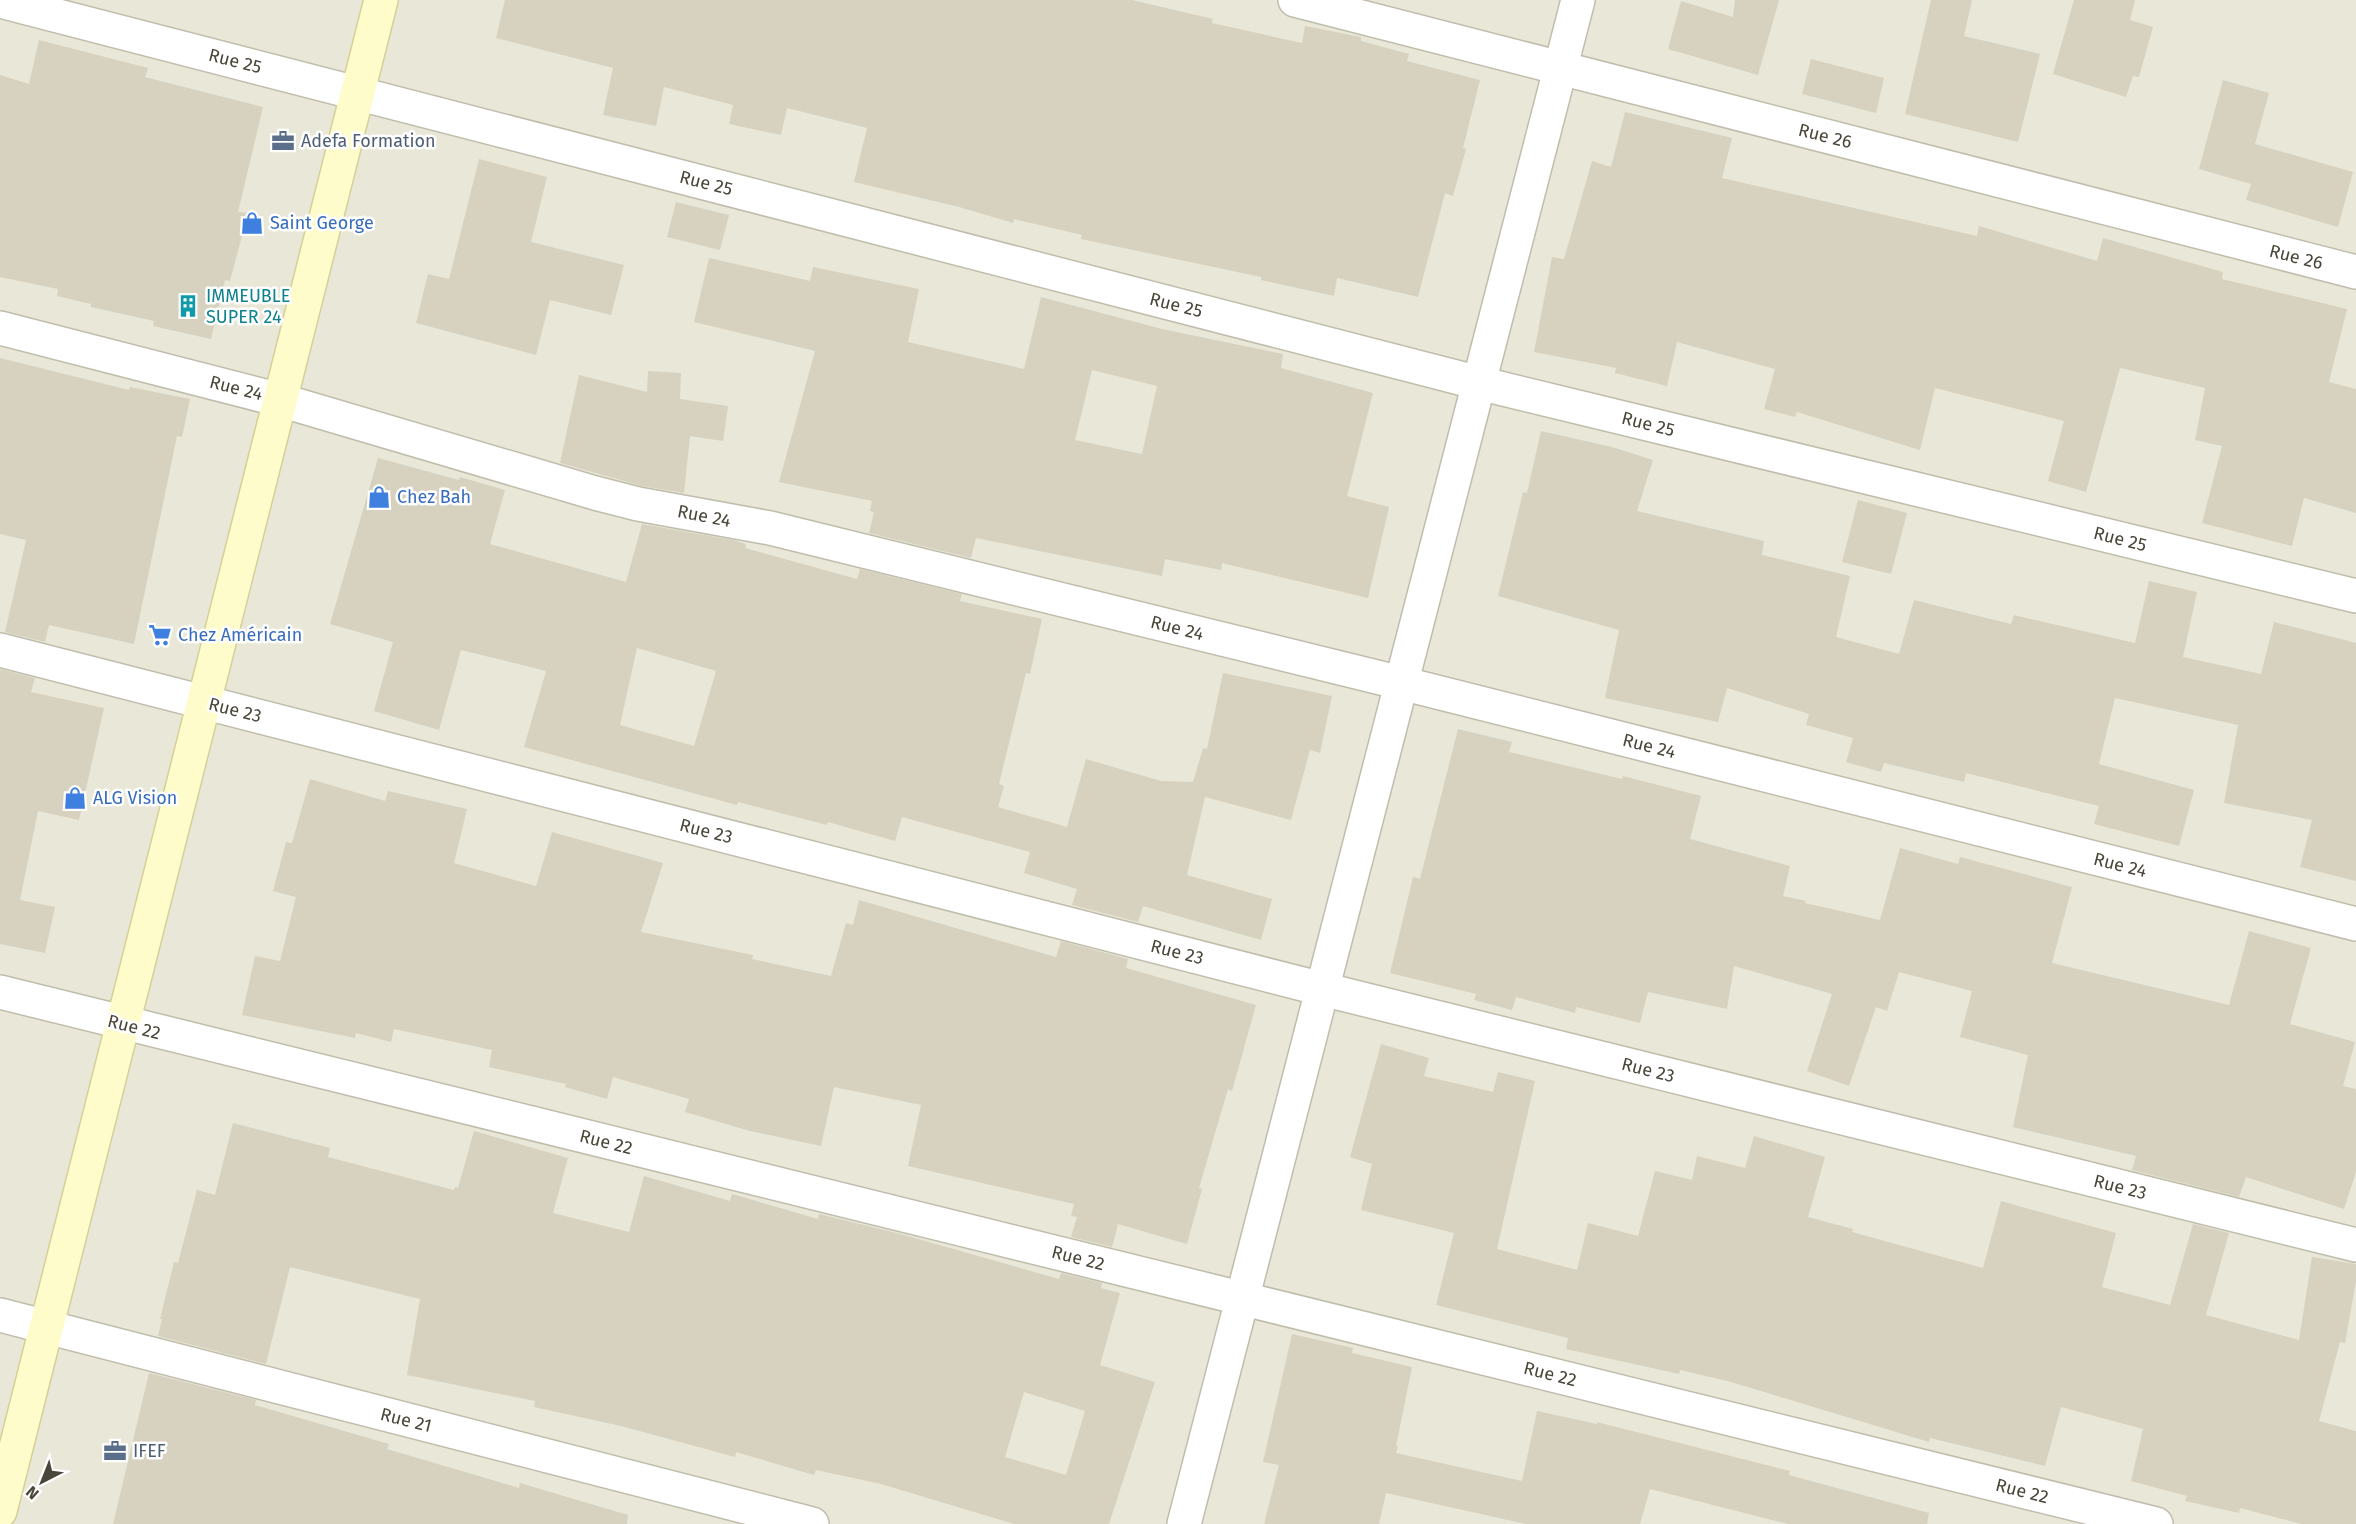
<svg xmlns="http://www.w3.org/2000/svg" width="2356" height="1524" font-family="'Fira Sans',sans-serif">
<style>
.residential{fill:#e9e7d8}
.building{fill:#d7d2bf;fill-rule:evenodd}
.lines{fill:none;stroke-linecap:round;stroke-linejoin:round}
.street-casing{stroke:#c1bdac;stroke-width:36}
.secondary-casing{stroke:#d5d09a;stroke-width:36}
.street{stroke:#fff;stroke-width:33}
.secondary{stroke:#fefcca;stroke-width:33}
.labels{text-anchor:middle;dominant-baseline:central;stroke-width:5;stroke-linejoin:round;paint-order:stroke}
.street-label{font-size:18px;fill:#494538;stroke:#fff}
.service-label{font-size:18px;fill:#4e5e75;stroke:#fff;text-anchor:start}
.shop-label{font-size:18px;fill:#366cbe;stroke:#fff;text-anchor:start}
.culture-label{font-size:18px;fill:#0d838f;stroke:#fff;text-anchor:start}
</style>
<rect width="100%" height="100%" fill="#f5f4ea"/>
<!-- residential -->
<rect class="residential" x="0" y="0" width="2356" height="1524"/>
<!-- building -->
<g class="building">
<polygon points="505,0 1132,0 1213,19 1212,23 1302,43 1305,26 1361,37 1361,41 1409,54 1407,61 1480,80 1463,148 1466,149 1453,196 1445,193 1418,297 1337,278 1334,296 1261,280 1261,277 1081,239 1082,235 1014,219 1013,223 959,207 854,182 867,128 787,108 781,135 729,124 733,105 664,87 656,126 603,115 613,68 496,38"/>
<polygon points="1735,0 1779,0 1758,75 1668,49 1681,1 1733,17"/>
<polygon points="1931,0 1972,0 1964,36 2040,54 2018,142 1905,114"/>
<polygon points="2074,0 2135,0 2130,20 2153,27 2139,77 2133,76 2126,97 2053,74"/>
<polygon points="39,40 148,68 145,77 263,107 238,212 248,213 230,281 225,280 211,339 153,326 154,321 91,307 91,304 57,296 58,289 0,277 0,75 29,84"/>
<polygon points="1811,59 1884,78 1876,113 1802,94"/>
<polygon points="2223,80 2269,93 2255,144 2353,172 2338,227 2246,200 2251,184 2199,169"/>
<polygon points="1625,112 1732,138 1722,178 1977,236 1979,226 2097,261 2103,238 2223,272 2222,279 2347,309 2329,382 2356,389 2356,513 2304,498 2292,546 2202,523 2222,446 2195,440 2205,388 2120,368 2086,492 2048,481 2064,421 1935,388 1920,450 1797,412 1795,417 1764,409 1775,369 1677,342 1667,386 1615,373 1616,368 1534,352 1552,257 1564,259 1592,161 1611,167"/>
<polygon points="479,159 547,177 531,242 624,265 611,315 550,300 536,355 416,323 428,274 449,279"/>
<polygon points="676,202 729,215 720,250 667,237"/>
<path d="M709,258L810,281L813,267L919,289L908,342L1024,369L1041,297L1162,329L1283,354L1281,368L1373,393L1347,496L1389,507L1368,598L1222,563L1221,570L1165,559L1162,576L976,538L971,558L869,533L874,512L870,511L872,501L779,482L815,351L694,322ZM1092,370L1157,386L1142,454L1075,440Z"/>
<polygon points="0,358 129,390 130,387 190,399 182,437 177,436 134,644 49,625 45,642 5,632 26,540 0,534"/>
<polygon points="648,371 681,373 680,399 728,406 723,441 690,436 684,493 642,486 560,463 579,375 647,392"/>
<polygon points="1541,431 1612,447 1653,460 1637,511 1764,541 1762,555 1850,576 1836,637 1899,654 1914,600 2011,624 2014,615 2135,643 2149,581 2197,592 2183,657 2261,674 2274,622 2356,643 2356,881 2300,867 2312,820 2224,803 2238,725 2115,698 2099,764 2194,790 2179,846 2094,824 2099,806 1966,773 1964,782 1884,763 1881,772 1846,762 1853,738 1806,725 1809,714 1727,688 1718,722 1605,698 1619,630 1498,596 1523,492 1527,493"/>
<path d="M378,458L459,480L460,477L505,490L490,544L626,582L642,524L733,540L746,544L745,548L857,579L860,569L962,594L960,601L1042,619L1030,674L1026,673L999,784L1004,786L998,807L1067,827L1086,759L1161,781L1193,782L1203,748L1207,749L1223,673L1332,696L1320,753L1310,750L1291,820L1205,797L1187,875L1272,899L1261,940L1143,906L1138,922L1072,905L1077,889L1024,873L1030,852L902,817L895,841L828,822L827,825L738,802L737,805L524,747L546,671L461,650L439,730L374,711L393,642L330,624ZM637,648L716,671L694,746L620,725Z"/>
<polygon points="1858,500 1907,513 1891,574 1842,562"/>
<polygon points="0,669 35,678 31,692 104,708 79,820 38,811 20,900 55,907 45,953 0,944"/>
<polygon points="1458,729 1512,742 1509,752 1622,779 1623,776 1701,796 1690,839 1790,866 1783,896 1806,901 1805,903 1880,920 1900,848 1958,864 1960,857 2072,887 2052,963 2229,1005 2249,931 2311,948 2290,1024 2355,1042 2343,1086 2356,1089 2356,1172 2344,1209 2246,1177 2239,1197 2132,1170 2136,1156 2013,1127 2028,1055 1960,1037 1972,991 1899,972 1887,1011 1876,1007 1849,1086 1807,1071 1832,994 1734,966 1727,1009 1648,992 1640,1023 1576,1007 1575,1013 1516,997 1512,1010 1474,1000 1476,994 1390,973 1413,877 1420,879"/>
<polygon points="310,779 385,801 388,791 467,809 454,863 536,886 552,832 663,863 641,932 753,955 752,959 831,976 846,923 853,925 859,900 1056,957 1061,941 1128,959 1126,968 1256,1005 1232,1091 1228,1089 1199,1188 1202,1189 1187,1244 1118,1224 1112,1247 1071,1237 1077,1217 1071,1216 1074,1204 908,1166 921,1105 834,1087 821,1146 750,1131 685,1112 689,1099 613,1077 607,1099 565,1087 566,1084 489,1067 492,1050 394,1029 391,1042 356,1033 355,1038 242,1015 255,956 280,961 296,897 273,891 286,842 292,843"/>
<polygon points="1381,1044 1429,1058 1424,1076 1493,1092 1498,1072 1535,1081 1497,1249 1577,1270 1588,1223 1638,1236 1655,1171 1692,1180 1697,1156 1745,1168 1754,1136 1825,1157 1808,1217 1853,1229 1852,1232 1983,1268 2001,1201 2116,1233 2102,1287 2170,1305 2193,1224 2229,1233 2206,1315 2299,1340 2312,1257 2356,1264 2356,1281 2345,1343 2340,1342 2319,1421 2356,1431 2356,1524 2301,1524 2240,1508 2239,1513 2185,1501 2187,1496 2131,1481 2143,1429 2061,1407 2045,1466 1930,1438 1929,1442 1731,1382 1680,1370 1679,1374 1566,1349 1568,1338 1436,1305 1454,1233 1361,1210 1372,1164 1350,1157"/>
<path d="M233,1123L330,1148L328,1157L454,1190L455,1187L458,1188L474,1131L568,1158L553,1213L629,1232L644,1176L730,1201L732,1194L818,1219L819,1214L897,1233L1059,1279L1061,1273L1102,1283L1101,1288L1120,1293L1100,1365L1155,1382L1109,1524H1014L881,1484L816,1470L814,1475L736,1452L735,1457L621,1426L534,1407L535,1401L407,1375L420,1299L290,1267L266,1364L158,1336L162,1319H160L174,1262L178,1263L197,1190L215,1195ZM1024,1392L1085,1411L1066,1475L1005,1457Z"/>
<polygon points="1292,1334 1353,1348 1352,1353 1412,1367 1396,1446 1398,1446 1396,1453 1522,1481 1537,1411 1597,1424 1597,1422 1790,1471 1789,1475 1929,1513 1927,1524 1788,1524 1650,1489 1640,1524 1526,1524 1386,1493 1379,1524 1264,1524 1279,1465 1263,1462"/>
<polygon points="149,1373 256,1400 255,1405 389,1444 387,1449 519,1488 520,1483 628,1515 627,1524 113,1524"/>
</g>
<g class="lines">
<!-- street casing -->
<g class="street-casing">
<g id="street">
<polyline points="1295,0 2356,272"/>
<polyline points="0,1 1479,383 2356,596"/>
<polyline points="0,328 280,400 595,493 638,504 770,528 1401,683 2356,924"/>
<polyline points="0,650 1322,989 2356,1245"/>
<polyline points="0,992 2156,1524"/>
<polyline points="0,1315 812,1524"/>
<polyline points="1184,1524 1578,0"/>
</g>
</g>
<!-- secondary casing -->
<g class="secondary-casing">
<polyline id="secondary" points="0,1511 381,0"/>
</g>
<!-- street -->
<use href="#street" class="street"/>
<!-- secondary -->
<use href="#secondary" class="secondary"/>
</g>
<!-- icons -->
<defs>
<g id="office-bare" transform="scale(1.8)"><path d="M-6-3h4V-5.5h4V-3h4V5H-6ZM-1-4.5V-3h2v-1.5ZM-6 0V1H6V0Z" fill="#5c6f8a" stroke="#fff" stroke-width="2.5" paint-order="stroke"/></g>
<g id="shop-bare" transform="scale(1.8)"><path d="M-5-2.5h2.3a2.7 3.5 0 0 1 5.4 0H5L5.5 6h-11ZM-1.5-2.5h3a1.5 2.3 0 0 0-3 0Z" fill="#3f7fe0" stroke="#fff" stroke-width="2.5" paint-order="stroke"/></g>
<g id="building-bare" transform="scale(1.8)"><path d="M-4-6H4V6H1V3H-1V6H-4ZM-2.5-4.3h1.7v1.8h-1.7ZM.8-4.3h1.7v1.8H.8ZM-2.5-1h1.7V.8h-1.7ZM.8-1h1.7V.8H.8Z" fill="#0f9aa8" stroke="#fff" stroke-width="2.5" paint-order="stroke"/></g>
<g id="supermarket-bare" transform="scale(1.8)"><path d="M-6-5.5h2.5l.6 2H6L4.5 2H-2.5L-4.4-4H-6ZM-1.5 3.2a1.3 1.3 0 1 0 .1 0ZM3 3.2a1.3 1.3 0 1 0 .1 0Z" fill="#3f7fe0" stroke="#fff" stroke-width="2.5" paint-order="stroke"/></g>
</defs>
<g fill-rule="evenodd">
<use href="#office-bare" x="283" y="141"/>
<use href="#shop-bare" x="252" y="223"/>
<use href="#building-bare" x="188" y="306"/>
<use href="#shop-bare" x="379" y="497"/>
<use href="#supermarket-bare" x="160" y="635"/>
<use href="#shop-bare" x="75" y="798"/>
<use href="#office-bare" x="115" y="1451"/>
</g>
<g class="labels">
<!-- street labels -->
<g class="street-label">
<text transform="translate(235 61) rotate(14)">Rue 25</text>
<text transform="translate(1825 136) rotate(14)">Rue 26</text>
<text transform="translate(706 183) rotate(14)">Rue 25</text>
<text transform="translate(2296 257) rotate(14)">Rue 26</text>
<text transform="translate(1176 305) rotate(14)">Rue 25</text>
<text transform="translate(236 388) rotate(14)">Rue 24</text>
<text transform="translate(1648 424) rotate(14)">Rue 25</text>
<text transform="translate(704 516) rotate(11)">Rue 24</text>
<text transform="translate(2120 539) rotate(14)">Rue 25</text>
<text transform="translate(1177 628) rotate(14)">Rue 24</text>
<text transform="translate(235 710) rotate(14)">Rue 23</text>
<text transform="translate(1649 746) rotate(14)">Rue 24</text>
<text transform="translate(706 831) rotate(14)">Rue 23</text>
<text transform="translate(2120 865) rotate(14)">Rue 24</text>
<text transform="translate(1177 952) rotate(14)">Rue 23</text>
<text transform="translate(134 1027) rotate(14)">Rue 22</text>
<text transform="translate(1648 1070) rotate(14)">Rue 23</text>
<text transform="translate(606 1142) rotate(14)">Rue 22</text>
<text transform="translate(2120 1187) rotate(14)">Rue 23</text>
<text transform="translate(1078 1258) rotate(14)">Rue 22</text>
<text transform="translate(1550 1374) rotate(14)">Rue 22</text>
<text transform="translate(406 1420) rotate(14)">Rue 21</text>
<text transform="translate(2022 1491) rotate(14)">Rue 22</text>
</g>
<!-- service labels -->
<g class="service-label">
<text x="301" y="141">Adefa Formation</text>
<text x="133" y="1451">IFEF</text>
</g>
<!-- shop labels -->
<g class="shop-label">
<text x="270" y="223">Saint George</text>
<text x="397" y="497">Chez Bah</text>
<text x="178" y="635">Chez Américain</text>
<text x="93" y="798">ALG Vision</text>
</g>
<!-- culture labels -->
<g class="culture-label">
<text x="206" y="296">IMMEUBLE<tspan x="206" dy="21">SUPER 24</tspan></text>
</g>
</g>
<!-- north arrow -->
<g transform="translate(42 1482) rotate(222)" stroke="#ffffff" stroke-width="4.5" paint-order="stroke">
<path d="M0-4.5L10 22L0 15L-10 22Z" fill="#494538"/>
<text y="-9" font-size="16" font-weight="bold" text-anchor="middle" fill="#494538">N</text>
</g>
</svg>
